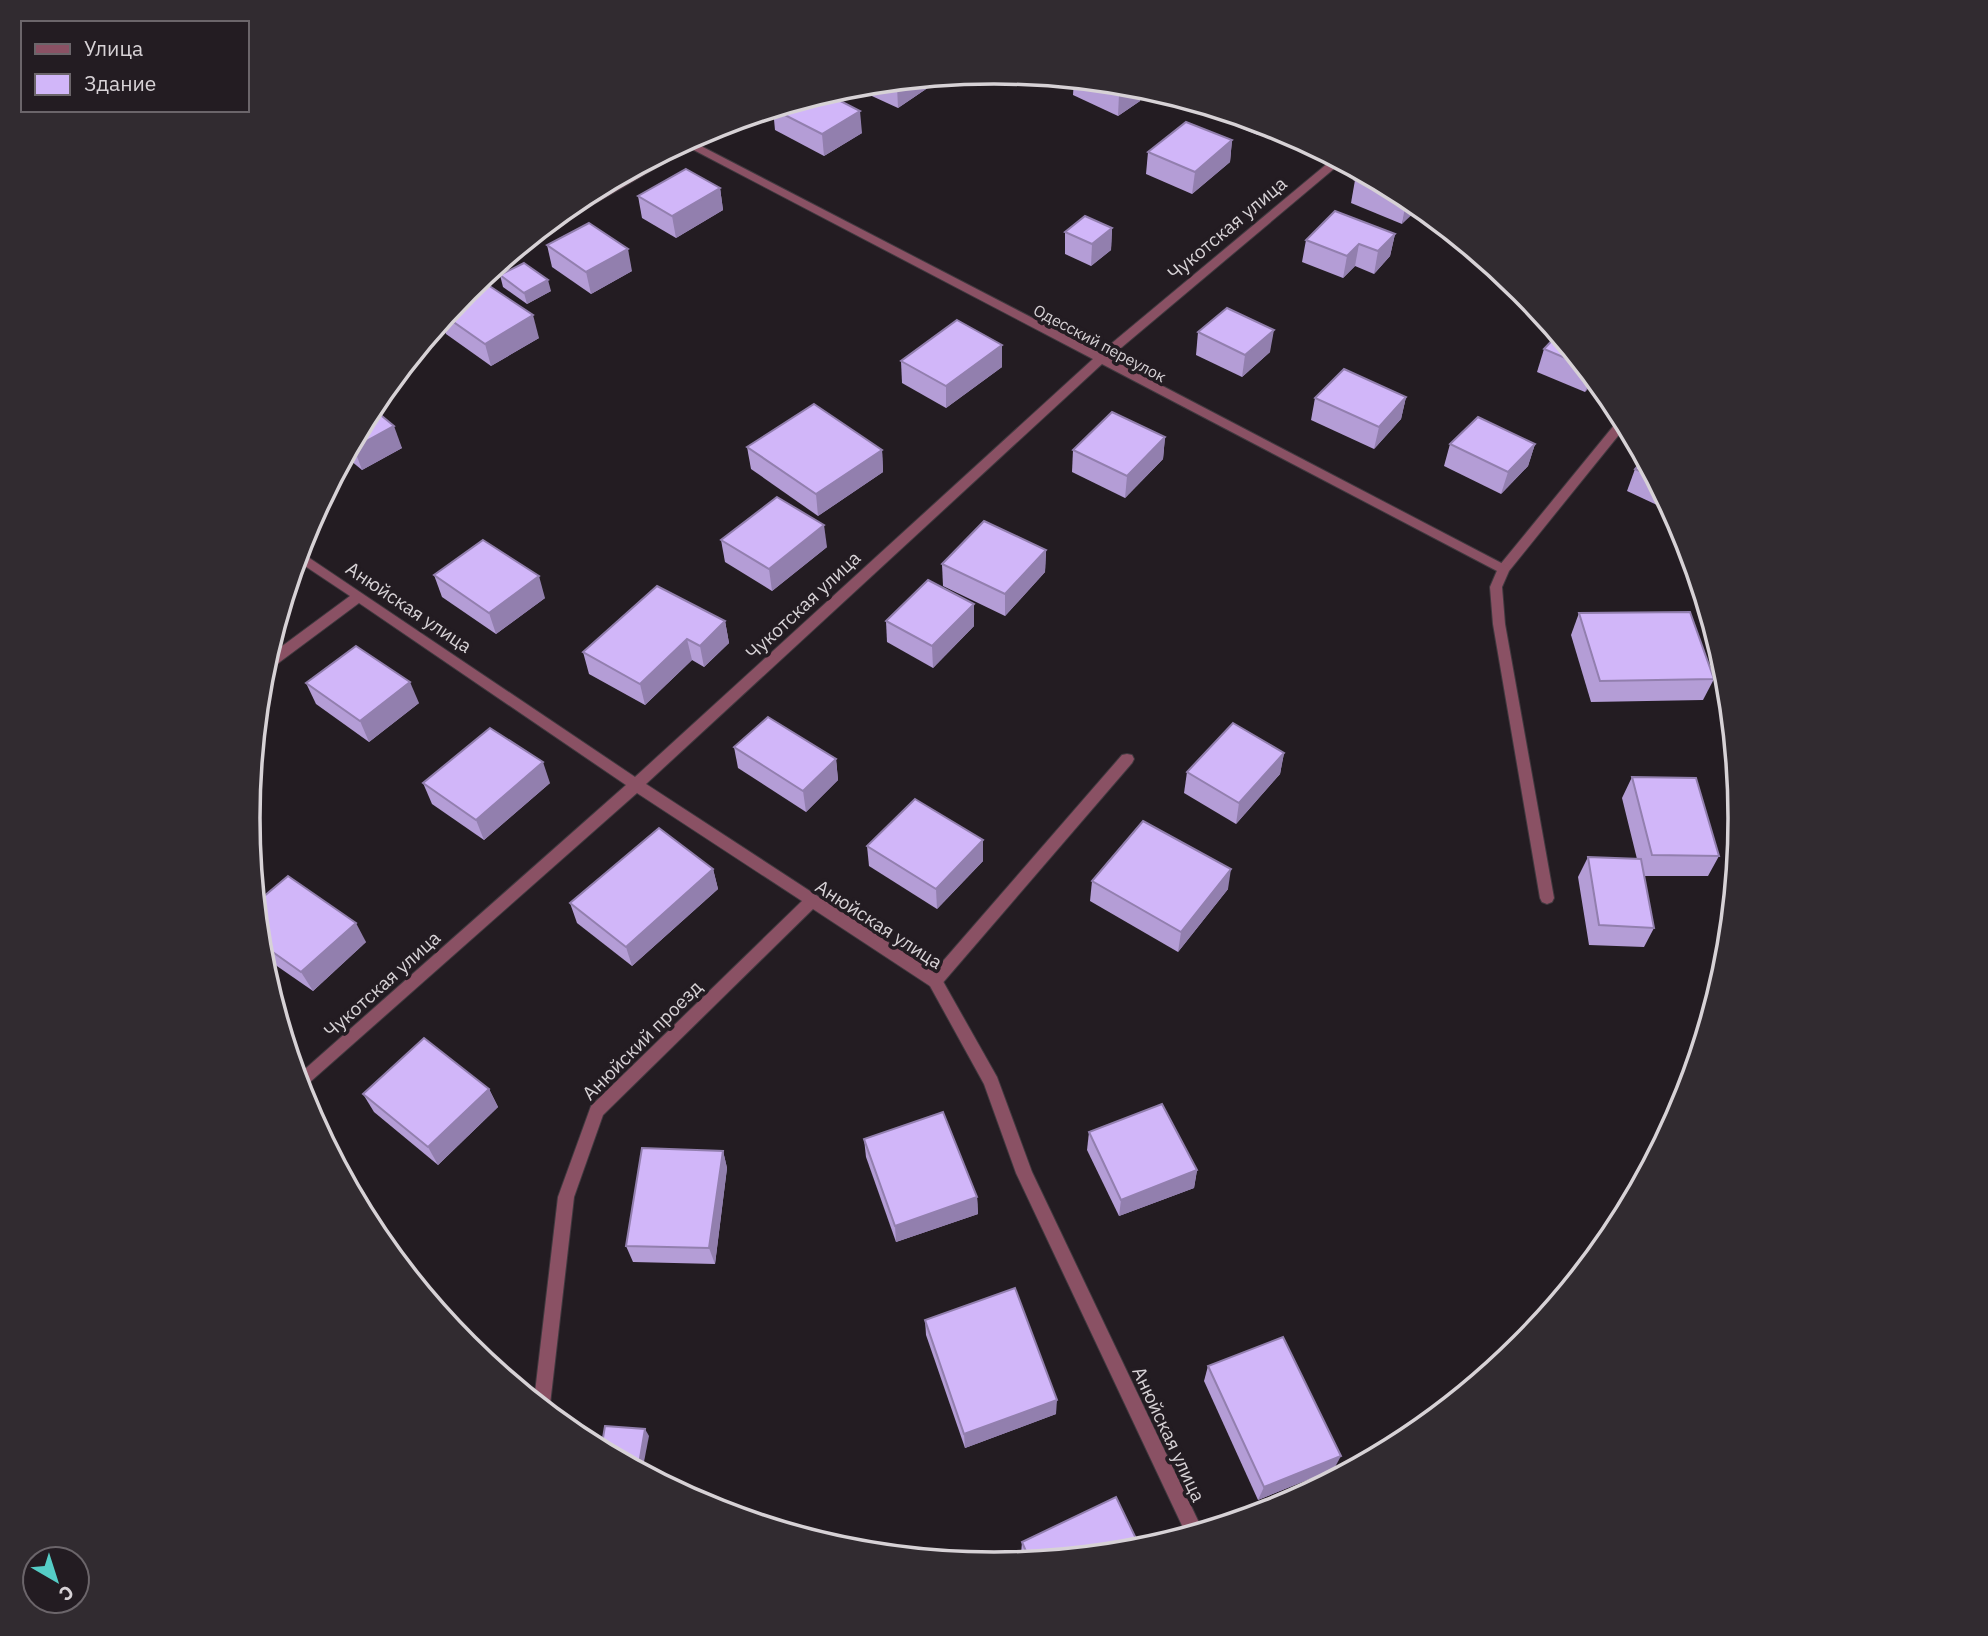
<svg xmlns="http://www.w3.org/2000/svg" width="1988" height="1636" font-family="'IBM Plex Sans',sans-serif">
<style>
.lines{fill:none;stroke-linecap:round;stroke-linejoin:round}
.lane-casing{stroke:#40393f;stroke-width:2}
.street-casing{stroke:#40393f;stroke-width:2}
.lane{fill:#8a5164;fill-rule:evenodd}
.street{fill:#8a5164;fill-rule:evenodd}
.wall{fill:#b49dd6}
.shaded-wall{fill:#927fae}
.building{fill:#d1b6f9;stroke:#927fae;stroke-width:2}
.labels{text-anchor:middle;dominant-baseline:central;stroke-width:7;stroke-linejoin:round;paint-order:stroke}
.far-street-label{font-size:16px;fill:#d7d2d6;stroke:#231c22}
.street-label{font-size:19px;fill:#d7d2d6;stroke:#231c22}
.rim{fill:none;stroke:#d7d2d6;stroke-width:3.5}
</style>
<rect width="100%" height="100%" fill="#231c22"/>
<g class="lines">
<!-- lane casing -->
<g class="lane-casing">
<g id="lane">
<polygon points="1620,418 1622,418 1626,426 1509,571 1502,587 1505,624 1554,898 1552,902 1547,904 1542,902 1540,898 1493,624 1490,587 1499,566"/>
<polygon points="1127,754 1132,755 1134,759 1132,763 940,986 935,987 930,986 928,981 930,976 1122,755"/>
</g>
</g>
<!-- street casing -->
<g class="street-casing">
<path id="street" d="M728,123L727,126L697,144L1100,353L1334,158L1342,162L1109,358L1507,566L1509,569L1507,572H1499L1102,364L646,784L940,976L997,1077L1032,1172L1203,1531L1187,1536L1016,1173L984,1084L930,986L813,909L603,1115L574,1197L549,1413L534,1401L558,1197L591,1106L802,901L637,793L301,1090L296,1077L626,785L359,603L269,670L262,671L266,658L350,596L296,560L299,551L635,777L1093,359L690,148L539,236H532C565,210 602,191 639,169C670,151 693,133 728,123Z"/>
</g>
<!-- lane -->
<use href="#lane" class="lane"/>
<!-- street -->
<use href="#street" class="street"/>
</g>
<!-- wall -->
<g class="wall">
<polygon points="932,78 932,85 898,108 850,86"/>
<polygon points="1074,80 1142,87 1140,101 1118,116 1073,95"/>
<polygon points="1206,106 1269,126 1258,135 1206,114"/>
<polygon points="773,109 862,133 824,156 775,130"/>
<polygon points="1232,140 1230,162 1192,194 1146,174 1148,152"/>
<polygon points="1355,180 1409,198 1402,224 1351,203"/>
<polygon points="720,188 723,210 676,238 642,218 638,196"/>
<polygon points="1112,228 1111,250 1091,266 1065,254 1065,232"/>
<polygon points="1395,234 1390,256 1374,274 1355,266 1343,278 1302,262 1306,240"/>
<polygon points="547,245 632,271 591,294 552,267"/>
<polygon points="500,275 551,291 527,304 503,287"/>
<polygon points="457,302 539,338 491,366 446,334 442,320"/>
<polygon points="1198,332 1270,352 1242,377 1196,355"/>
<polygon points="1558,334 1595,380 1585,392 1537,372 1544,349"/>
<polygon points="901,361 1002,367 946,408 902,383"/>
<polygon points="1406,397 1401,419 1374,449 1311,420 1315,398"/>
<polygon points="371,407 402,448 362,470 345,456"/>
<polygon points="1165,437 1163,459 1125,498 1072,472 1073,450"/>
<polygon points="1450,444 1535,444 1528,466 1501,494 1444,466"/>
<polygon points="747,447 882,450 883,472 818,516 751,469"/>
<polygon points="1644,459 1672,512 1627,491 1635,469"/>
<polygon points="721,540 827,547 772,591 725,562"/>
<polygon points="1046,550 1045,572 1005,616 943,586 942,564"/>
<polygon points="434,575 545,598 496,634 442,597"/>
<polygon points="1579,613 1714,679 1703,700 1591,702 1571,635"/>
<polygon points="725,621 729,643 704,667 692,660 645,705 589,674 583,652"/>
<polygon points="886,621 974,626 933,668 887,642"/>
<polygon points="306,683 419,703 369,742 316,704"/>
<polygon points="734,747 836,759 838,780 806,812 738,768"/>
<polygon points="1284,753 1280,774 1236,824 1184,793 1187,772"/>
<polygon points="1632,777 1719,856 1708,876 1644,876 1654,928 1644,947 1589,945 1578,877 1588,857 1637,859 1622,798"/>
<polygon points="423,783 550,783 484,840 432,804"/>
<polygon points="867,846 983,861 937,909 869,866"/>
<polygon points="713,869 718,889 632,966 577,923 570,903"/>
<polygon points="1092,881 1228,889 1178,952 1090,901"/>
<polygon points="256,903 366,942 313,991 261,955"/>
<polygon points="489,1089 498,1107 438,1165 374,1112 363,1094"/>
<polygon points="1089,1132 1197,1170 1194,1188 1119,1216 1087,1150"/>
<polygon points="864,1139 977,1197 978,1214 896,1242 866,1157"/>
<polygon points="723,1151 727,1168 715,1264 633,1262 626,1246"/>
<polygon points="925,1320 1056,1414 965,1448 926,1335"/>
<polygon points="1208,1366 1334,1469 1258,1500 1204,1381"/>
<polygon points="1022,1542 1141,1549 1024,1561 1021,1554"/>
</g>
<!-- shaded-wall -->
<g class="shaded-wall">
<polygon points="932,78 932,85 898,108 897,86 906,80"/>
<polygon points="1125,85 1142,87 1140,101 1118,116 1119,94"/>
<polygon points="860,111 862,133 824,156 822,134"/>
<polygon points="1260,123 1269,126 1258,135"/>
<polygon points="1232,140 1230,162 1192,194 1195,172"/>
<polygon points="720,188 723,210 676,238 672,216"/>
<polygon points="1410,198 1420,207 1402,224 1406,201"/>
<polygon points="1112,228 1111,250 1091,266 1092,244"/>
<polygon points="1395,234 1390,256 1374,274 1378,251"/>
<polygon points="1359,244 1355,266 1343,278 1347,256"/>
<polygon points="628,249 632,271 591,294 586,272"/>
<polygon points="548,280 551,291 527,304 524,293"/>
<polygon points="533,315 539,338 491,366 485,344"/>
<polygon points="1274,330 1270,352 1242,377 1245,355"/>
<polygon points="1002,345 1002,367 946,408 946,386"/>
<polygon points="1591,375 1595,380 1585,392"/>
<polygon points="1406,397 1401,419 1374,449 1379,427"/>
<polygon points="394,426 402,448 362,470 354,448"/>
<polygon points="1165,437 1163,459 1125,498 1127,476"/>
<polygon points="1535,444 1528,466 1501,494 1508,472"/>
<polygon points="882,450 883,472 818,516 816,494"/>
<polygon points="824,525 827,547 772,591 769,569"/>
<polygon points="1046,550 1045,572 1005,616 1005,594"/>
<polygon points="539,576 545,598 496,634 489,613"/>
<polygon points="974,604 974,626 933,668 932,646"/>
<polygon points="282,605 287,614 278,621"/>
<polygon points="725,621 729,643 704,667 700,646"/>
<polygon points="687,639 692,660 645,705 640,684"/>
<polygon points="410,682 419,703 369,742 360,721"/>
<polygon points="1284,753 1280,774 1236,824 1239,803"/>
<polygon points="836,759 838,780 806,812 803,791"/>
<polygon points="543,762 550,783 484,840 476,820"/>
<polygon points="983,840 983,861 937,909 936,889"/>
<polygon points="713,869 718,889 632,966 626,947"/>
<polygon points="1231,869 1228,889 1178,952 1181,932"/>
<polygon points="356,923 366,942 313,991 301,972"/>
<polygon points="489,1089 498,1107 438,1165 428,1147"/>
<polygon points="723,1151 727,1168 715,1264 709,1248"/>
<polygon points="1197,1170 1194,1188 1119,1216 1121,1200"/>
<polygon points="977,1197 978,1214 896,1242 895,1226"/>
<polygon points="1057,1400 1056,1414 965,1448 964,1434"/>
<polygon points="645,1429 649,1436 642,1472 638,1470"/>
<polygon points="1341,1456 1334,1469 1258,1500 1264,1487"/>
</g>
<!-- building -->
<g class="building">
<polygon points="906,80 897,86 888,82"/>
<polygon points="1093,81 1133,85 1119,94"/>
<polygon points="825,93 860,111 822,134 773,109"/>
<polygon points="1186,122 1232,140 1195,172 1148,152"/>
<polygon points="686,169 720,188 672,216 638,196"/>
<polygon points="1363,173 1409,198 1410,198 1406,201 1355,180"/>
<polygon points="1335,211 1395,234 1378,251 1359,244 1347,256 1306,240"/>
<polygon points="1085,216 1112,228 1092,244 1065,232"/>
<polygon points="589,223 628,249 586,272 547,245"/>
<polygon points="524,263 548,280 524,293 500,275"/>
<polygon points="488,285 533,315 485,344 445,316 457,302"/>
<polygon points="1227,308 1274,330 1245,355 1198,332"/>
<polygon points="957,320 1002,345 946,386 901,361"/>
<polygon points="1558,334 1584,366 1544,349"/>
<polygon points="1344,369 1406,397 1379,427 1315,398"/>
<polygon points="814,404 882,450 816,494 747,447"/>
<polygon points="371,407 394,426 354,448 351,446"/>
<polygon points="1112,412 1165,437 1127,476 1073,450"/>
<polygon points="1478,417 1535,444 1508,472 1450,444"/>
<polygon points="1644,459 1654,477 1635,469"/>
<polygon points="777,497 824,525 769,569 721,540"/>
<polygon points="984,521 1046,550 1005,594 942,564"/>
<polygon points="483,540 539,576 489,613 434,575"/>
<polygon points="928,580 974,604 932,646 886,621"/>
<polygon points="657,586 725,621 700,646 687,639 640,684 583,652"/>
<polygon points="1690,612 1714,679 1600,681 1579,613"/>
<polygon points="356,646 410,682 360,721 306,683"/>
<polygon points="768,717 836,759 803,791 734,747"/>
<polygon points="1233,723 1284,753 1239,803 1187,772"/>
<polygon points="490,728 543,762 476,820 423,783"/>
<polygon points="1632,777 1696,778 1719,856 1652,855"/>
<polygon points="915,799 983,840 936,889 867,846"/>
<polygon points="1143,821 1231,869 1181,932 1092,881"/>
<polygon points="659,828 713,869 626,947 570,903"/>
<polygon points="1588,857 1641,859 1654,928 1599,925"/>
<polygon points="288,876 356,923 301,972 260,943 256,903"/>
<polygon points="424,1038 489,1089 428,1147 363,1094"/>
<polygon points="1162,1104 1197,1170 1121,1200 1089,1132"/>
<polygon points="943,1112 977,1197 895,1226 864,1139"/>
<polygon points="642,1148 723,1151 709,1248 626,1246"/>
<polygon points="1015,1288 1057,1400 964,1434 925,1320"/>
<polygon points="1283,1337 1341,1456 1264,1487 1208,1366"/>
<polygon points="605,1426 645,1429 638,1470 601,1450"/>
<polygon points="1116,1497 1141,1549 1030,1561 1022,1542"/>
</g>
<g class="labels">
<!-- far-street labels -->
<g class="far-street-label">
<text transform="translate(1100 343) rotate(28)">Одесский переулок</text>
</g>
<!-- street labels -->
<g class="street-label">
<text transform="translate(1227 228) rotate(-40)">Чукотская улица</text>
<text transform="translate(803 605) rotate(-43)">Чукотская улица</text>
<text transform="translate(409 607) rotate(34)">Анюйская улица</text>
<text transform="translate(879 924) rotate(33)">Анюйская улица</text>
<text transform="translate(382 984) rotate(-42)">Чукотская улица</text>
<text transform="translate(642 1040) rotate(-45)">Анюйский проезд</text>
<text transform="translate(1169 1434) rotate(65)">Анюйская улица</text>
</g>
</g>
<!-- crop -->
<path d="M0 0H1988V1636H0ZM260 818a734 734 0 1 1 1468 0a734 734 0 1 1-1468 0Z" fill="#312b30" fill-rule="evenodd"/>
<path class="rim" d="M260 818a734 734 0 1 1 1468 0a734 734 0 1 1-1468 0Z"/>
<!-- legend -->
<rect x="21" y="21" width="228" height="91" fill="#231c22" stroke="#6b656a" stroke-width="2"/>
<rect x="35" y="44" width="35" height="10" fill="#8a5164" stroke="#6b656a" stroke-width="2"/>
<text x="84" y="56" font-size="21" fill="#d7d2d6">Улица</text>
<rect x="35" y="74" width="35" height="21" fill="#d1b6f9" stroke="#6b656a" stroke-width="2"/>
<text x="84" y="91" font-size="21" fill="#d7d2d6">Здание</text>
<!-- north arrow -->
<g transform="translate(56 1580) rotate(141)"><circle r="33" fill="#231c22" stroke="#6b656a" stroke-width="2"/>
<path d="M0-5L12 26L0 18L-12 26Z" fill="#55cdc6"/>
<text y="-10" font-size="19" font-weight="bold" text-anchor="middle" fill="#d7d2d6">С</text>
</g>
</svg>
